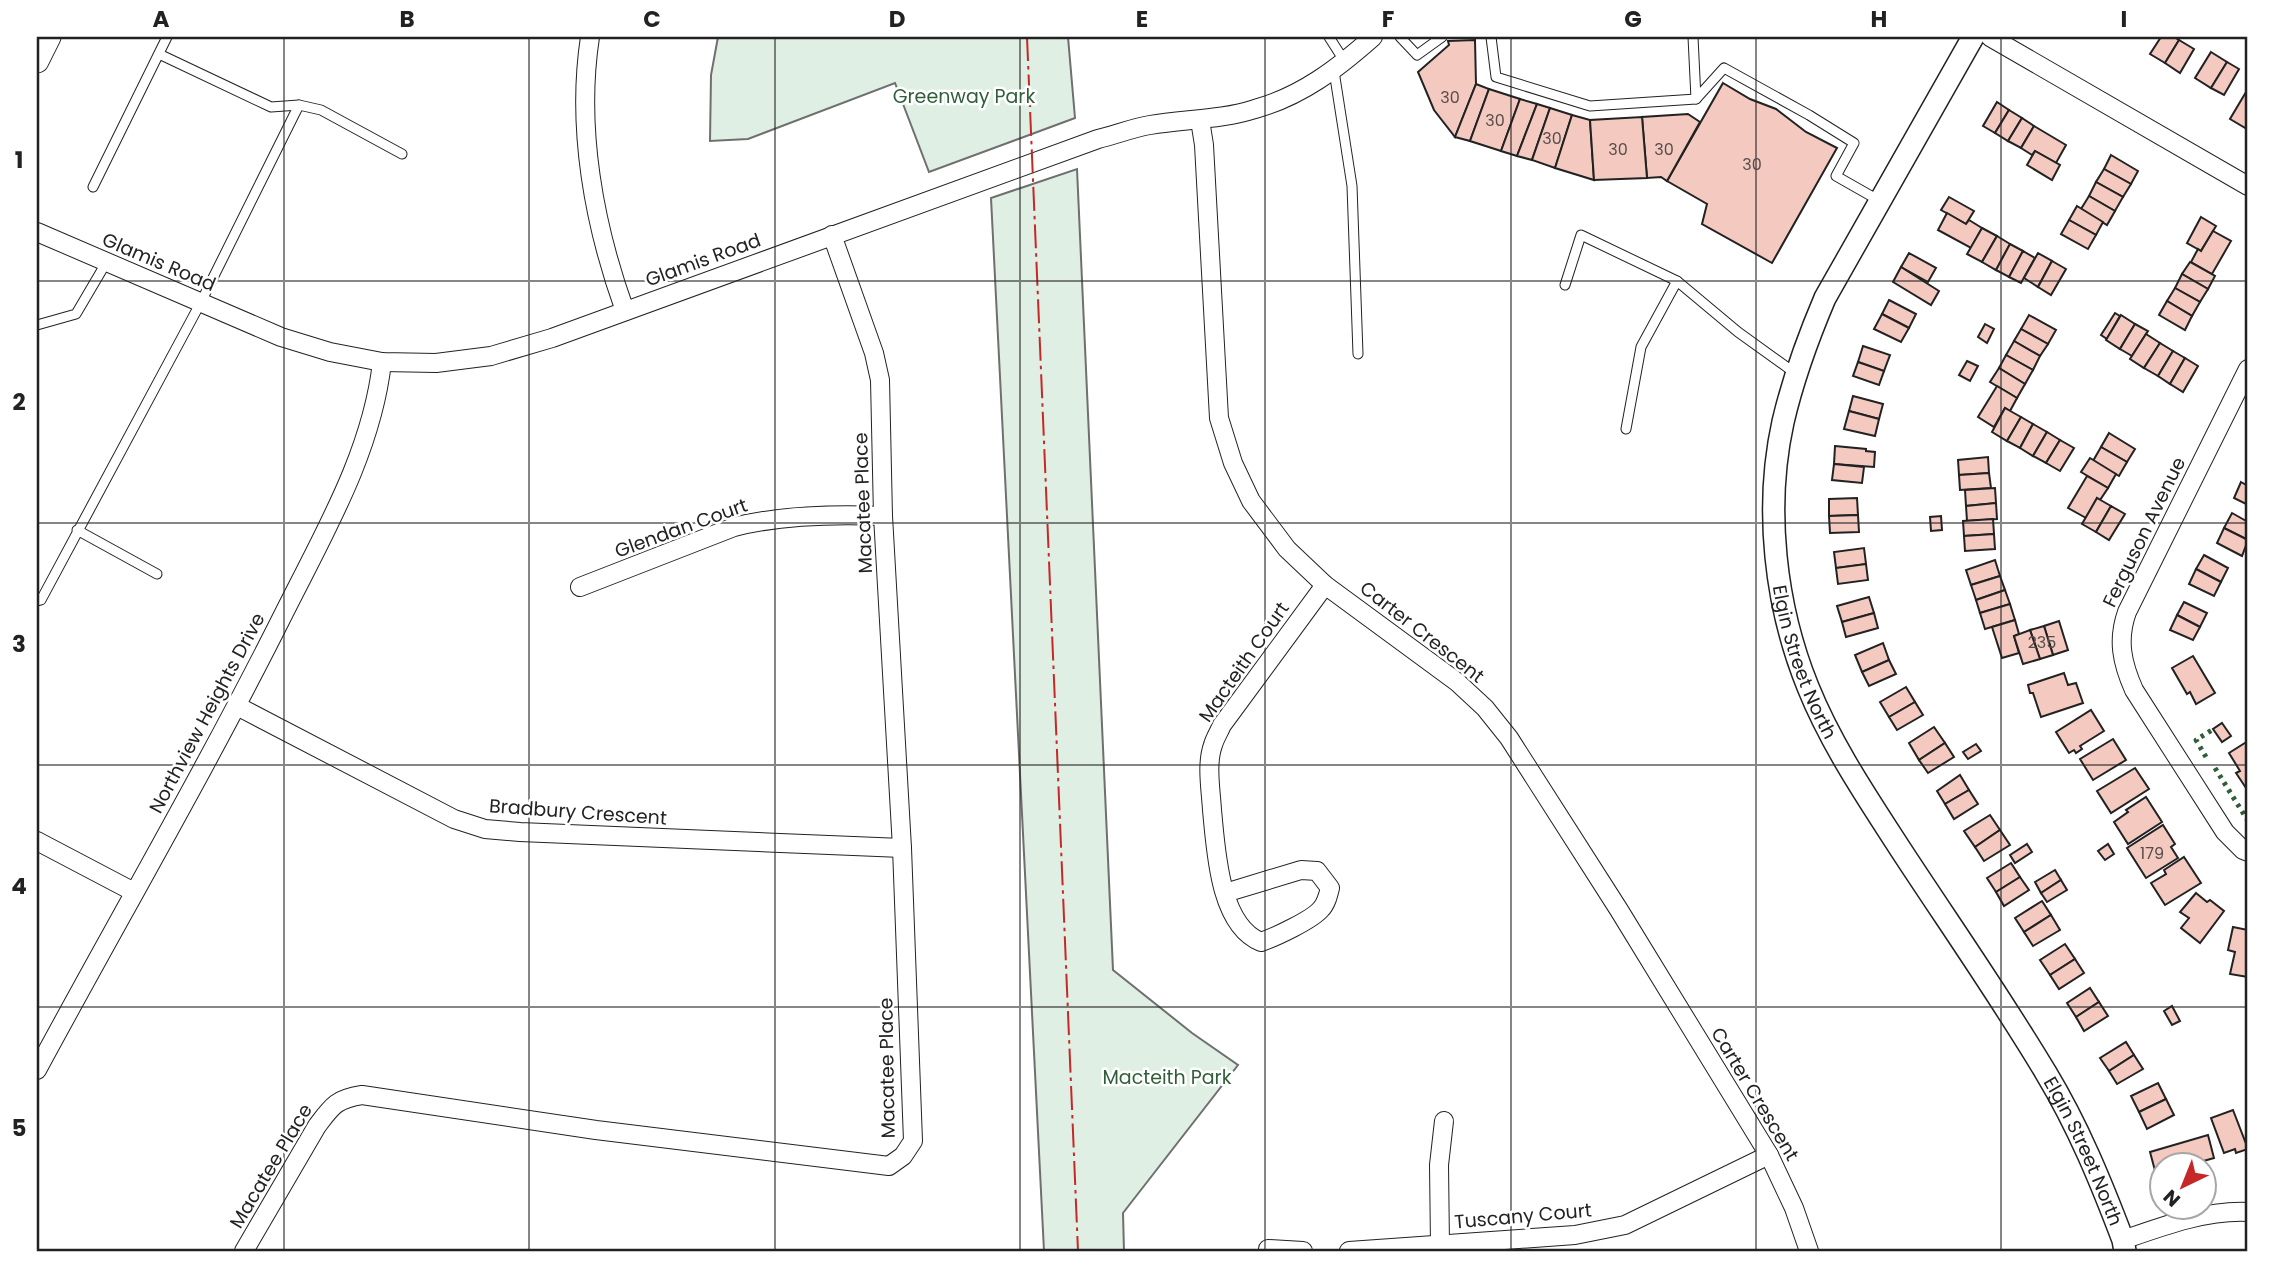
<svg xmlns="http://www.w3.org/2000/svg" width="2285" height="1288" font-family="Poppins,sans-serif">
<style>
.green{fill:#e0efe3;stroke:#6f6f6f;stroke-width:2}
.building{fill:#f3c9c0;stroke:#222;stroke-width:2}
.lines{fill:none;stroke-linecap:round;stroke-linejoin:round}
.service-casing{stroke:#222;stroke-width:11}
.minor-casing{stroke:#222;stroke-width:20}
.tertiary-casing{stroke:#222;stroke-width:24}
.secondary-casing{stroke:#222;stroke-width:25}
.service{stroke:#fff;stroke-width:9}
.minor{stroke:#fff;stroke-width:18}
.tertiary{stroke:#fff;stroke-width:21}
.secondary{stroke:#fff;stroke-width:23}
.hedge{stroke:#2f5e38;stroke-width:5;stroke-dasharray:3.5 5;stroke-linecap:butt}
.power{stroke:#c62828;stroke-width:2;stroke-dasharray:24 5 3.5 5;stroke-linecap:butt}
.grid{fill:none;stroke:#222;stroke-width:2;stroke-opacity:0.55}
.labels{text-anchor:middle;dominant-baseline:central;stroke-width:5;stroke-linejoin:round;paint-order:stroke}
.number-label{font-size:16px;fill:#564c4a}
.park-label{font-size:19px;fill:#2f5e38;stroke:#fff}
.street-label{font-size:19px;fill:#222;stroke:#fff}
.neatline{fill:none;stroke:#222;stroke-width:2.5}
.grid-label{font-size:23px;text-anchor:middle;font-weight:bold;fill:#222}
</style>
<rect width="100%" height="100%" fill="#fff"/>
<!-- green -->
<g class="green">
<polygon points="718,37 1068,37 1075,118 929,172 895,83 748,139 710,141 711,75"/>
<polygon points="1077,169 1113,970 1192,1033 1238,1065 1123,1213 1124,1251 1044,1251 991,198"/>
</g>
<!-- building -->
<g class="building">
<polygon points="2161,37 2174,37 2179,40 2165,63 2150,54"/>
<polygon points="1475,40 1476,84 1455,137 1434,110 1418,72 1449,45 1448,41"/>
<polygon points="2179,40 2194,49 2180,73 2165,63"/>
<polygon points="2211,52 2227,62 2211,88 2195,78"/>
<polygon points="2227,62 2239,69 2224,95 2211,88"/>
<polygon points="1723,83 1750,99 1776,109 1806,132 1837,148 1772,263 1702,224 1707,204 1667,181"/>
<polygon points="1476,84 1489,89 1470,141 1455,137"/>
<polygon points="1489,89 1520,99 1501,151 1470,141"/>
<polygon points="2246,92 2248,93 2247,129 2230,119"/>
<polygon points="1520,99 1537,104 1517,156 1501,151"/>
<polygon points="1997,102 2009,110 1995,133 1983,126"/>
<polygon points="1537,104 1550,108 1532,160 1517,156"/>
<polygon points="1550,108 1572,115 1555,168 1532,160"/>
<polygon points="2009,110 2022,118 2008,141 1995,133"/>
<polygon points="1688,114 1700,122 1667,181 1661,177 1647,178 1642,117"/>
<polygon points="1572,115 1590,120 1594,180 1555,168"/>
<polygon points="1642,117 1647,178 1594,180 1590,120"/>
<polygon points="2022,118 2034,126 2021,148 2008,141"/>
<polygon points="2034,126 2066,145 2056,163 2035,151 2032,155 2021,148"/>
<polygon points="2035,151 2060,165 2052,180 2027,165"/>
<polygon points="2111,155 2138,171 2131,184 2104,169"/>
<polygon points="2104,169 2131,184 2123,197 2096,182"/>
<polygon points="2096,182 2123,197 2115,211 2089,196"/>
<polygon points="2089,196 2115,211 2107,225 2081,209"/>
<polygon points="1949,197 1974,211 1966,224 1941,210"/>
<polygon points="2077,206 2103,222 2096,235 2069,220"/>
<polygon points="1947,213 1966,224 1969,220 1982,228 1971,248 1938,230"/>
<polygon points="2201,217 2216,226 2201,251 2187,243"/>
<polygon points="2069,220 2096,235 2088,249 2061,234"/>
<polygon points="1982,228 1997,236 1982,262 1967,254"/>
<polygon points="2213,231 2231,241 2212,274 2191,262 2198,249 2201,251"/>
<polygon points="1997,236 2010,244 1996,270 1982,262"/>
<polygon points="2010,244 2023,251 2009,277 1996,270"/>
<polygon points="2023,251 2035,258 2021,283 2009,277"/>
<polygon points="1909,253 1936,268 1928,282 1901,267"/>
<polygon points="2038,253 2052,261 2038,287 2024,278"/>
<polygon points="2052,261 2066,269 2051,295 2038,287"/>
<polygon points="2190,262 2215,276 2208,289 2182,274"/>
<polygon points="1901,267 1939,291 1931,305 1893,282"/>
<polygon points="2182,274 2208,289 2200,302 2175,288"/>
<polygon points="2175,288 2200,302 2192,316 2167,301"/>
<polygon points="1889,300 1916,314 1909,328 1882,314"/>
<polygon points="2167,301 2192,316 2185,330 2159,315"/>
<polygon points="2115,313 2120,316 2107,339 2101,335"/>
<polygon points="1882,314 1909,328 1901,342 1874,329"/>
<polygon points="2029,315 2056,330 2048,344 2021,329"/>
<polygon points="2121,315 2135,324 2120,349 2106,340"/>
<polygon points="1985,324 1994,329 1987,343 1978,337"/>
<polygon points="2135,324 2148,331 2132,356 2120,349"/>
<polygon points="2021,329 2048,344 2040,356 2014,341"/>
<polygon points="2146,334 2160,343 2144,368 2130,359"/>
<polygon points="2014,341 2040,356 2033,370 2006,355"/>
<polygon points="2160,343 2173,351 2158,376 2144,368"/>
<polygon points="1863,346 1890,355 1884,371 1858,362"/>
<polygon points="2173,351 2185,358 2170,384 2158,376"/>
<polygon points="2006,355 2033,370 2025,384 1999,368"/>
<polygon points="2185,358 2198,366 2183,392 2170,384"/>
<polygon points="1967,361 1978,366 1970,381 1959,375"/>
<polygon points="1858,362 1884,371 1879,385 1853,376"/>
<polygon points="1999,368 2025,384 2017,398 1990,382"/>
<polygon points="1997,386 2017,398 2010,411 2005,408 1994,427 1978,417"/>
<polygon points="1853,396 1883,404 1879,419 1849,411"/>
<polygon points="2005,408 2021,417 2007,441 1992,432"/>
<polygon points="1849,411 1879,419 1875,436 1844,429"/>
<polygon points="2021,417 2033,424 2020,448 2007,441"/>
<polygon points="2033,424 2047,432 2033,456 2020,448"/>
<polygon points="2047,432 2060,440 2046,463 2033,456"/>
<polygon points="2109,433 2135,449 2127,462 2101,447"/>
<polygon points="2060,440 2074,448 2060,471 2046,463"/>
<polygon points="1835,446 1866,449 1866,451 1875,452 1874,467 1834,464"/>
<polygon points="2101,447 2127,462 2119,476 2093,461"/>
<polygon points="1988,457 1989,473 1959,475 1958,460"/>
<polygon points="2090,458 2116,474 2108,488 2081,472"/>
<polygon points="1834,464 1864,467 1862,483 1832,480"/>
<polygon points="1989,473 1991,488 1960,490 1959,475"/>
<polygon points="2087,476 2108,488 2100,500 2097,498 2086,518 2068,508"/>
<polygon points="2241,482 2248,486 2248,505 2234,498"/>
<polygon points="1995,488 1996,503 1966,506 1965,490"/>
<polygon points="1857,498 1858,515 1829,516 1829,499"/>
<polygon points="2097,498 2111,506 2096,532 2082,524"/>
<polygon points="1996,503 1997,519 1967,521 1966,506"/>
<polygon points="2111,506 2125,514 2109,540 2096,532"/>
<polygon points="2232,513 2248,522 2248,540 2224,528"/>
<polygon points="1858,515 1859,532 1830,533 1829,516"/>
<polygon points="1941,516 1942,530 1931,531 1930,517"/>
<polygon points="1993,519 1994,534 1964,536 1963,521"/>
<polygon points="2224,528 2248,540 2242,556 2217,543"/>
<polygon points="1994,534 1995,549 1965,551 1964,536"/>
<polygon points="1864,548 1866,564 1836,568 1834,552"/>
<polygon points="2204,555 2228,568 2221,582 2196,569"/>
<polygon points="1995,560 2000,576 1971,585 1966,570"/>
<polygon points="1866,564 1868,580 1838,584 1836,568"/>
<polygon points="2196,569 2221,582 2214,596 2189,584"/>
<polygon points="2000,576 2005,590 1976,600 1971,585"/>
<polygon points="2005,590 2010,604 1980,613 1976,600"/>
<polygon points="1869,597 1874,613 1842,622 1837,606"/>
<polygon points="2184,602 2207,613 2200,627 2177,615"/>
<polygon points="2010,604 2015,620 1985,629 1980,613"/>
<polygon points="1874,613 1878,628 1846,637 1842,622"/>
<polygon points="2177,615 2200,627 2193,640 2170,630"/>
<polygon points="2015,620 2019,634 2014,636 2019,653 2002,658 1992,627"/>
<polygon points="2059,621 2068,650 2053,655 2044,626"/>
<polygon points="2044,626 2053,655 2040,659 2030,630"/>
<polygon points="2030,630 2040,659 2023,664 2014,636"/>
<polygon points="1883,643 1889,660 1862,672 1855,655"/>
<polygon points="2193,656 2215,693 2196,704 2190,692 2187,694 2172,668"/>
<polygon points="1889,660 1896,674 1869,686 1862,672"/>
<polygon points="2064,673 2068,685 2076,683 2083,703 2041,717 2033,693 2030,693 2028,685"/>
<polygon points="1906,687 1915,702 1889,717 1880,702"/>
<polygon points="1915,702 1923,715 1897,730 1889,717"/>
<polygon points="2091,710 2104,731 2080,746 2082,749 2076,753 2074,750 2069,753 2056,732"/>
<polygon points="2222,723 2231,736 2222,742 2213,729"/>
<polygon points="1934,727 1945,743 1919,760 1909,743"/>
<polygon points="2113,739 2126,760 2093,780 2080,759"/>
<polygon points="2248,741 2248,791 2236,773 2240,771 2229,753"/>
<polygon points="1945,743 1954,757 1928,773 1919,760"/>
<polygon points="1976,744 1981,751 1968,759 1963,752"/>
<polygon points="2135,768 2149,789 2111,813 2097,791"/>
<polygon points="1960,775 1969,790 1945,804 1937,791"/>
<polygon points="1969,790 1978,804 1954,819 1945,804"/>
<polygon points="2146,797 2162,822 2128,844 2114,822 2128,812 2126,810"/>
<polygon points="1990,815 2000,830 1975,847 1964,831"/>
<polygon points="2163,825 2175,844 2171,847 2178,858 2146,878 2127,848"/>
<polygon points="2000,830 2010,845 1984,861 1975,847"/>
<polygon points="2027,844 2032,852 2015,863 2010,855"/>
<polygon points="2108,844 2114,854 2105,860 2098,851"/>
<polygon points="2184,857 2201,883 2165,905 2151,883 2166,874 2164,870"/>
<polygon points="2011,863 2020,877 1996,892 1987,878"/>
<polygon points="2055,870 2061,880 2041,893 2035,882"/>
<polygon points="2020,877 2029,890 2004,906 1996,892"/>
<polygon points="2061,880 2067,890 2047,902 2041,893"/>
<polygon points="2196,893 2207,902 2210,900 2224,911 2200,943 2181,928 2189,918 2180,912"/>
<polygon points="2042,901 2051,915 2024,932 2015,918"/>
<polygon points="2051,915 2060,930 2033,946 2024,932"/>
<polygon points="2233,927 2248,930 2248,977 2230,974 2235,952 2228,950"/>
<polygon points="2065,944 2075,959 2050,975 2040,960"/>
<polygon points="2075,959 2084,973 2059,989 2050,975"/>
<polygon points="2090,988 2099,1002 2076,1017 2067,1003"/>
<polygon points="2099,1002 2108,1016 2084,1031 2076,1017"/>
<polygon points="2172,1006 2180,1021 2172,1025 2164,1011"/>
<polygon points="2126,1042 2134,1055 2109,1071 2100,1058"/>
<polygon points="2134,1055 2143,1069 2117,1084 2109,1071"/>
<polygon points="2158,1083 2166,1099 2139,1112 2131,1096"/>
<polygon points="2166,1099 2174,1115 2147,1129 2139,1112"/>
<polygon points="2233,1110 2248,1149 2236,1153 2235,1149 2224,1153 2211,1118"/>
<polygon points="2208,1135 2214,1158 2186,1166 2162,1166 2162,1177 2157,1178 2150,1152"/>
</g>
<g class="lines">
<!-- service casing -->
<g class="service-casing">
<g id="service">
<polyline points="1329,37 1345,62"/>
<polyline points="1400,37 1417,55 1442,37"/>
<polyline points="1491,37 1496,77 1590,106 1696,99 1724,68 1809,115 1854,143 1836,176 1880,201"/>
<polyline points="1693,37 1696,99"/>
<polyline points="159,54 271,107 299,105 321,110 402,154"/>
<polyline points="1334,71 1352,186 1358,354"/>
<polyline points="93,187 167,37"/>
<polyline points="1565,285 1581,235 1677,281"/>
<polyline points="37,325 76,314 106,263"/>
<polyline points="1626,429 1641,347 1677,281 1738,332 1795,373"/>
<polyline points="77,530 157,574"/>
<polyline points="37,601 41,600 201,302 299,105"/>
</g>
</g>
<!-- minor casing -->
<g class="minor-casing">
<g id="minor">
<path d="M590,37C576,128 594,225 625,311"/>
<polyline points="1990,37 2248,186"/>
<polyline points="1200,120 1204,145 1219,418 1233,463 1251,501 1287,549 1325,585 1457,682 1485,708 1509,738 1619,910 1769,1155 1794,1208 1809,1251"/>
<path d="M37,232L281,337L330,352L382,362L436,363L491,356L552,338L1098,139C1115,135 1132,128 1150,125C1185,119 1221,120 1255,109C1302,96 1338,68 1373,37"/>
<path d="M2248,369L2127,612C2117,640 2122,663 2134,690L2225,832L2243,850L2248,852"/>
<path d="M580,587L734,527C781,515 834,514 883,516"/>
<polyline points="237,706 454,819 485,829 520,832 902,848"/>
<polyline points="37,841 134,892"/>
<path d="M1225,893L1301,870L1317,871L1330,888C1328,896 1326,904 1321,909C1312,920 1275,937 1261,942C1219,925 1216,850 1212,810C1211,791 1206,764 1213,745C1215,738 1219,732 1222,725L1325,585"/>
<path d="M37,1070C119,918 207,767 284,613C324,533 372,452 382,362"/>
<path d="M2123,1240C2163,1226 2206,1210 2248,1212"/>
<polyline points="1440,1245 1439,1165 1444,1121"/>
<polyline points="1268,1249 1303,1251"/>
<path d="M244,1251L317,1126C332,1106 336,1099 362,1095L596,1130L889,1166L903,1156L913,1141L902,848L883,516L880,380L874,353L832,235"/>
<polyline points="1349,1251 1575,1235 1625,1225 1769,1155"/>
</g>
</g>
<!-- tertiary casing -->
<g class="tertiary-casing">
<g id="tertiary">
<path id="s1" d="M1973,37L1825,298C1808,338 1793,379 1783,422C1764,508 1775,606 1808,687C1831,744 1866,796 1899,847C1948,922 2000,996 2046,1073C2078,1126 2101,1182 2123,1240L2125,1251"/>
</g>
</g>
<!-- secondary casing -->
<g class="secondary-casing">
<polyline id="secondary" points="37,61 49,37"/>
</g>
<!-- service -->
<use href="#service" class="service"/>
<!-- minor -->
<use href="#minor" class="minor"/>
<!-- tertiary -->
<use href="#tertiary" class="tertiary"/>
<!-- secondary -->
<use href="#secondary" class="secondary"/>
<!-- hedge -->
<g class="hedge">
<polyline points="2206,757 2196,740 2212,730"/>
<polyline points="2215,768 2248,821"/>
</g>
<!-- power -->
<polyline class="power" points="1027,37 1078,1251"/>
</g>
<!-- grid -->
<path class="grid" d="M284,37V1251M529,37V1251M775,37V1251M1020,37V1251M1265,37V1251M1511,37V1251M1756,37V1251M2001,37V1251M37,281H2248M37,523H2248M37,765H2248M37,1007H2248"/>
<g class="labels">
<!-- number labels -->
<g class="number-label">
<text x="1450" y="97">30</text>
<text x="1495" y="120">30</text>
<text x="1552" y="138">30</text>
<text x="1618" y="149">30</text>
<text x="1664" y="149">30</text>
<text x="1752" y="164">30</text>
<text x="2042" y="642">235</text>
<text x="2152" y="853">179</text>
</g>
<!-- park labels -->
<g class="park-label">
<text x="964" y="96">Greenway Park</text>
<text x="1167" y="1077">Macteith Park</text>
</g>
<!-- street labels -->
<g class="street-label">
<text transform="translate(703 260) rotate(-20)">Glamis Road</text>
<text transform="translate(159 262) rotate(23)">Glamis Road</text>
<text transform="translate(863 503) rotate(-92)">Macatee Place</text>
<text transform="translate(681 528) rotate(-20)">Glendan Court</text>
<text transform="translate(2144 532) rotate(-64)">Ferguson Avenue</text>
<text transform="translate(1422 632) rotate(38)">Carter Crescent</text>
<text stroke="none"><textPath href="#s1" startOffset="676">Elgin Street North</textPath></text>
<text transform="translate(1244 662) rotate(-55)">Macteith Court</text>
<text transform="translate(207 713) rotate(-62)">Northview Heights Drive</text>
<text transform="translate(578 812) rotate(4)">Bradbury Crescent</text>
<text transform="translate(887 1068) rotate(-91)">Macatee Place</text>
<text transform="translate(1755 1094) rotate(59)">Carter Crescent</text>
<text stroke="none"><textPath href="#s1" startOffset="1242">Elgin Street North</textPath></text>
<text transform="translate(271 1166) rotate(-59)">Macatee Place</text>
<text transform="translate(1523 1216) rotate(-5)">Tuscany Court</text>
</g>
</g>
<!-- border -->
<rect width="2285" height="1288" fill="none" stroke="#ffffff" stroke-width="77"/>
<!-- north arrow -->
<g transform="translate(2183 1186) rotate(223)"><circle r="33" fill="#ffffff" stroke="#a7a7a7" stroke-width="2"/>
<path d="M0-5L12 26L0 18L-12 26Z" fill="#c62828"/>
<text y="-10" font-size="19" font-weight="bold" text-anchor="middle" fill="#222222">N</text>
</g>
<rect x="38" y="38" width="2208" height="1212" class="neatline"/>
<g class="grid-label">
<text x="161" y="27">A</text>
<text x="407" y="27">B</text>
<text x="652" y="27">C</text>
<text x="897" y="27">D</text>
<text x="1142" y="27">E</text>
<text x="1388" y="27">F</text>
<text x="1633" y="27">G</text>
<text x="1879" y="27">H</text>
<text x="2124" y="27">I</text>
<text x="19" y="168">1</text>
<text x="19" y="410">2</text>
<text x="19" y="652">3</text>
<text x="19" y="894">4</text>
<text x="19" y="1136">5</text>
</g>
</svg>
